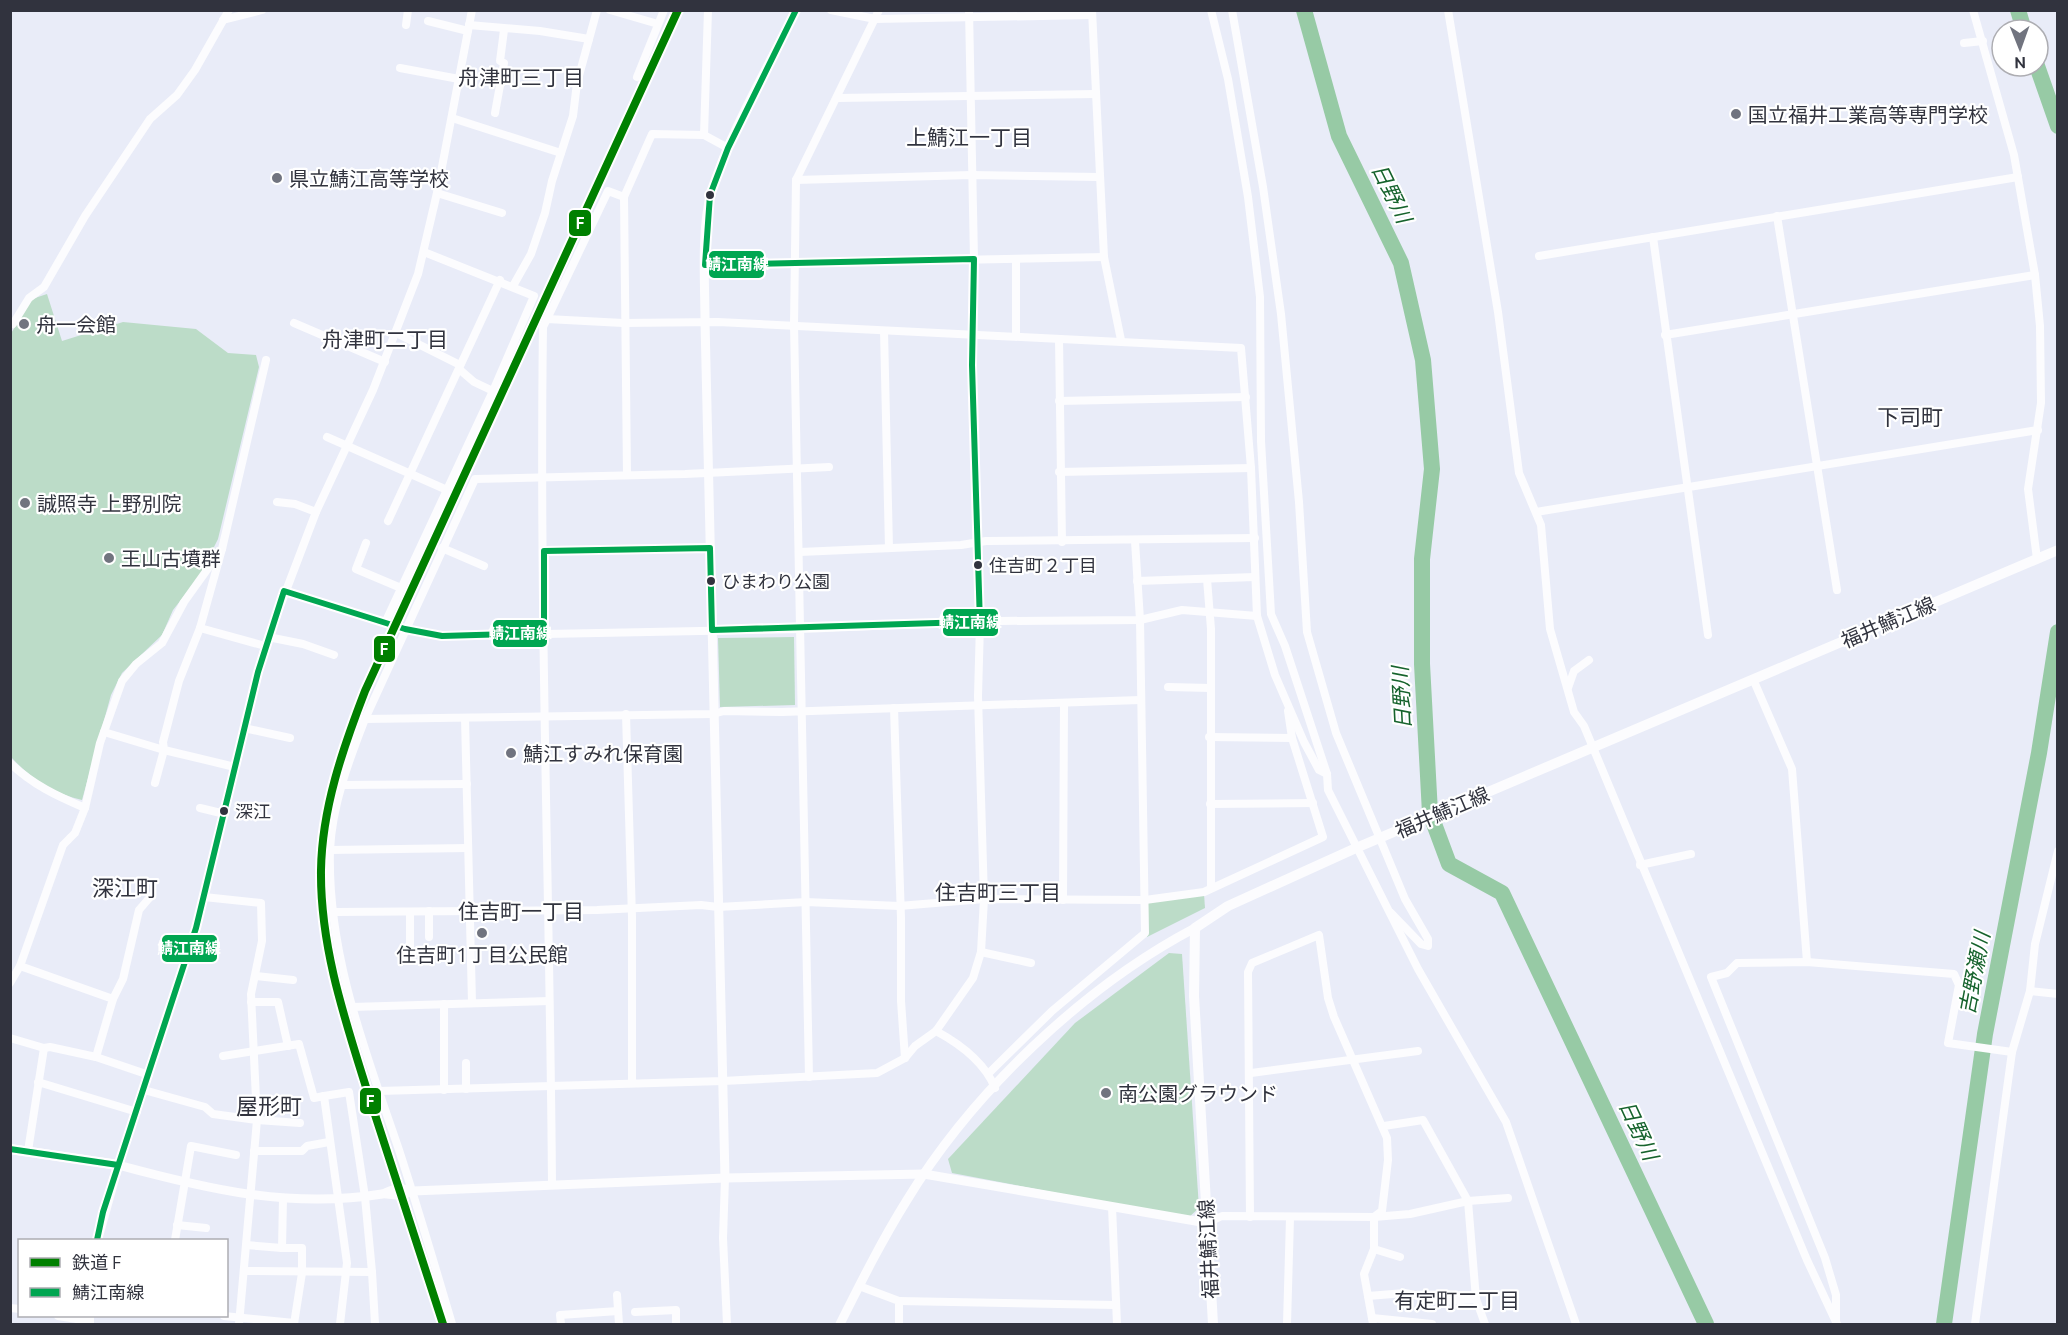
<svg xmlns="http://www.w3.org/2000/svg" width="2068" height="1335" font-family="Ubuntu,'Noto Sans JP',sans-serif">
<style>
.green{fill:#bcdcc8}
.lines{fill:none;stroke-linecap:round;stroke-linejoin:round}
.river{stroke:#97caa5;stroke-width:16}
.minor{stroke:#fcfcfe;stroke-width:8}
.tertiary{stroke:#fcfcfe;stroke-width:9}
.secondary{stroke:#fcfcfe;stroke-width:10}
.bus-1-casing{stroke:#fff;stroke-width:10}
.bus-1{stroke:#00a651;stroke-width:6}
.rail-1-casing{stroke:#fff;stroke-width:12}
.rail-1{stroke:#008000;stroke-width:8}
.poi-dot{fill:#71747f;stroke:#fff;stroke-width:2}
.bus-dot{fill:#31333e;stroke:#fff;stroke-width:2}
.labels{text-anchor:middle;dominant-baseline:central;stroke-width:4.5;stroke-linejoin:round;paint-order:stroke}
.bus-label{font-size:18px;fill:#31333e;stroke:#fff;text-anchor:start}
.poi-label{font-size:20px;fill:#31333e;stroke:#fff;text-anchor:start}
.street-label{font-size:20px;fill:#31333e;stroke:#fff}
.neighbourhood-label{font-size:21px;fill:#31333e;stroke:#fff}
.water-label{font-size:21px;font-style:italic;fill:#16632d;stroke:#fff}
.quarter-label{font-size:22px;fill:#31333e;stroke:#fff}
.line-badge{stroke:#fff;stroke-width:2}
.badge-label{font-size:16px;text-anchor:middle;font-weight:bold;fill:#fff}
</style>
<rect width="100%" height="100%" fill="#e9ecf8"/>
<!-- green -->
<g class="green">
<path d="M47,294L62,341L123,322L196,329L228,353L256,355L259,367L218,539L199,577L173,610L162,635L122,673L111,695L82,800C54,794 30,778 11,757L10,335L32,299Z"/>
<polygon points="794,637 795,705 720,707 718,638"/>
<polygon points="1204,894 1205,908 1147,937 1146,901"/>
<polygon points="1169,953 1182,954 1199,1208 1188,1218 952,1173 948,1159 1075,1023"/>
</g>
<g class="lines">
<!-- river -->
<g class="river">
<polyline points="1304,10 1339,136 1401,263 1423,360 1432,469 1422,559 1422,664 1430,813 1449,864 1502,893 1706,1324"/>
<polyline points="2018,10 2024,30"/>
<polyline points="2037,66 2058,126"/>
<polyline points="1944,1324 1985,1034 2039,753 2058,632"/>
</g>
<!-- minor -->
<g class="minor">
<polyline points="610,10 658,24"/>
<polyline points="831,10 875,19 1092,15"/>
<polyline points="1092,10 1104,257 1121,340"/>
<polyline points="1211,10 1228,79 1248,197 1260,297 1261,441 1271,614 1285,646 1327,774 1328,790 1418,969 1506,1122 1576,1324"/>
<polyline points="1232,10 1263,187 1281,314 1299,502 1307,632 1336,733 1405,899 1428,939 1428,946 1421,944 1391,913"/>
<polyline points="1448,10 1498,312 1519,473 1541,525 1550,629 1574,712 1584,726 1807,1260 1837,1324"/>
<polyline points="1973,10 2014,155 2035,275 2040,326 2041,403 2028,489 2037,559"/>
<polyline points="223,20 262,10"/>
<polyline points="428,21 468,31"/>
<polyline points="406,25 408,10"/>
<polyline points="469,25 540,31 589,39"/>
<polyline points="1964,43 1983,41"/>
<polyline points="400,68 459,79"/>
<polyline points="637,77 664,10"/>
<polyline points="838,98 1095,94"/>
<polyline points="495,113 504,63 500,61 504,30"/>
<polyline points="452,118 561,153"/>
<polyline points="704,135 728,148"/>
<polyline points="796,180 971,175 1098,177"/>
<polyline points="437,193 502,213"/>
<polyline points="1777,216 1837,590"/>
<polyline points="1653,237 1708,635"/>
<polyline points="1539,256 2018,177"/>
<polyline points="705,265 1104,257"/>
<polyline points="513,286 531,254 545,213 552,181 573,116 577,83 597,10"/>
<polyline points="547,319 608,191 624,197"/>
<polyline points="294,323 385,362"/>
<polyline points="13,324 29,298 44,287 85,216 150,119 177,95 195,70 229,10"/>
<polyline points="884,331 889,548"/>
<polyline points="396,333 460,365"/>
<polyline points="1665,335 2035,275"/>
<polyline points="1016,336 1016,259"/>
<polyline points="1059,339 1062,542"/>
<polyline points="459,369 474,382 493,391"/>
<polyline points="1059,401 1246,397"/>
<polyline points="327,437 447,490"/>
<polyline points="1059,472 1251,468"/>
<polyline points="627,474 624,197 652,134 704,135 708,10"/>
<polyline points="277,502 295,504 316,512"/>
<polyline points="1536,512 2038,430"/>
<polyline points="388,521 500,280"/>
<polyline points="366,543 356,569 401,588"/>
<polyline points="442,548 484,566"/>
<polyline points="544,551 710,548"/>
<polyline points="800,552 961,545 986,541 1255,538"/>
<polyline points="1207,579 1211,629 1211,888"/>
<polyline points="1137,581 1255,577"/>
<polyline points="284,591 405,629 442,636 802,629 968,622 980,624 999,621 1140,620 1182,610 1257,616"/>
<polyline points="385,623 493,391 534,296 424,252"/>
<polyline points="200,628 265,646"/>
<polyline points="268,637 303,644 334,655"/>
<polyline points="1753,679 1792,769 1807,962"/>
<polyline points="1168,687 1210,688"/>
<polyline points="1568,688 1574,671 1589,660"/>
<polyline points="894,708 901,918 901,1001 905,1058"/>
<polyline points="626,714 632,917 632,1082"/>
<polyline points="465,718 472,1002"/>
<polyline points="365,719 713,714 724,711 782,712 1140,700"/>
<polyline points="244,728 290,738"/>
<polyline points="104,732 164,750 155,783"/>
<polyline points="1209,737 1292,738"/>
<path d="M10,763C33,785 57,796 85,808"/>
<polyline points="235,767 164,750 163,742 179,681 200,628 222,549 266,360"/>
<polyline points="343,785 467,784"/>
<polyline points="1210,804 1313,803"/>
<polyline points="200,808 225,814"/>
<polyline points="330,850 468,848"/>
<polyline points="1640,865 1691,854"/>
<polyline points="204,897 261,903 262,941 251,994 257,1120 239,1324"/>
<polyline points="1063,900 1064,703"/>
<polyline points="429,911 429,937"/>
<polyline points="335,912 597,910 701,905 718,907 806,902 899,906 984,899 1145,900 1204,892 1323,837 1292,738 1288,711"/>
<polyline points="410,912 410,954"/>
<polyline points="981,952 1031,963"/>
<polyline points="20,966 113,999"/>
<polyline points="256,976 293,980"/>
<polyline points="10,983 20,966 63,845 75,833 85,808 100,743 122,681 136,664 162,643 184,602 222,549"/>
<polyline points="2030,991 2058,994"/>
<polyline points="251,1002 278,1002 288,1046"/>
<polyline points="352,1007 549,1001"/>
<path d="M936,1031C960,1044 985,1063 995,1088"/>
<polyline points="10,1038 44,1048 50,1047 96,1057 149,1075"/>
<polyline points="223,1056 299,1044 314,1098 324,1096 347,1263 340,1324"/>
<polyline points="96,1057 113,999 123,979 139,910 151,896"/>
<polyline points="466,1063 466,1089"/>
<polyline points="989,1073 1052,1011 1145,933 1140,620 1135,541"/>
<polyline points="1251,1073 1418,1051"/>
<polyline points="809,1077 794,325 796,180 879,10"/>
<polyline points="38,1082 137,1112"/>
<polyline points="144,1090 205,1107 213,1114 257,1120 300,1123"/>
<polyline points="444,1090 444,1004"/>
<polyline points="379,1091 723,1081 877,1073 905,1058 915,1046 936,1031 973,978 981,952 984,899 978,696 980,624 972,365 974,259 969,10"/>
<polyline points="324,1096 349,1092 365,1197 372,1272"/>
<polyline points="1384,1126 1423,1120 1468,1201 1476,1299 1485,1324"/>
<polyline points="28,1151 44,1048"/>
<polyline points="254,1151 302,1151 307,1146 329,1142"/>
<polyline points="118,1165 196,928 265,646 316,512 373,390 418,274 437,193 472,10"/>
<polyline points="725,1178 723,1238 727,1324"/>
<path d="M552,1185C550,899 539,613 543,327L547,319L623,323L718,322L1241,348L1251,468L1257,616L1275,675L1304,742L1319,770L1327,774"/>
<path d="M382,1194C393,1188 401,1186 413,1191"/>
<polyline points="382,1194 401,1196 413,1191"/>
<polyline points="283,1199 282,1248 302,1248 302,1273 294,1324"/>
<polyline points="1112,1207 1117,1324"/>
<polyline points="1250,1217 1248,972 1252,963 1319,935 1328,998 1334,1017 1387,1138 1388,1160 1382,1211 1374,1217"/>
<polyline points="1207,1223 1222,1216 1374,1217 1410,1214 1468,1201 1508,1198"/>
<polyline points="177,1225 206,1228"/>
<polyline points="175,1240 191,1146 236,1155"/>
<polyline points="246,1245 282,1248"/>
<polyline points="1374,1249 1400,1257"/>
<polyline points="244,1271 372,1272 375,1324"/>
<polyline points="859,1286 899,1301 899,1324"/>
<polyline points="617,1295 619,1324"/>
<polyline points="1368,1296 1405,1293 1443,1301 1476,1299"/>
<polyline points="899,1301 1116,1305"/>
<polyline points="10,1308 20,1309"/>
<polyline points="635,1312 676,1310 676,1324"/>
<polyline points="58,1316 89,1321"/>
<polyline points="224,1316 294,1323"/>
<polyline points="1372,1318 1432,1324"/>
<polyline points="1836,1321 1836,1295 1825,1258 1711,977 1727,973 1737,963 1807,962 1954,974 1959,985 1948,1043 2012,1052"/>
<path d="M452,1324C435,1266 418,1208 399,1150C366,1053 327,954 330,850C332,805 349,760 365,719L475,479L685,474L829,467"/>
<polyline points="561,1324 560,1315 618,1311"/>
<polyline points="1287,1324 1290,1218"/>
<polyline points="1373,1324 1364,1274 1374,1249 1374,1217"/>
<polyline points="1975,1324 2012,1052 2030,991 2035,944 2058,851"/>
</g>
<!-- tertiary -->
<g class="tertiary">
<path d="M118,1165C207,1189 290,1209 382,1194"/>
<path d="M725,1178L705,322C705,285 701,228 711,194C730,130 767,70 796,10"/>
<polyline points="413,1191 725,1178 924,1174 1207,1223"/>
<path d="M840,1324C861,1282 882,1240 907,1200C973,1092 1083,987 1195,928"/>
</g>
<!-- secondary -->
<g class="secondary">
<polyline points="10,1149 118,1165 97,1240"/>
<polyline points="89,1324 89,1316"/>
<polyline points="1213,1324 1194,996 1195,928 1228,906 1356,848 2058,550"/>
</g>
<!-- bus-1 casing -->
<g class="bus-1-casing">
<g id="bus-1">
<polyline points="10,1149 118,1165"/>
<polyline points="97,1240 103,1212 196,928 258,672 284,591 405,629 442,636 544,633 544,551 710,548 712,630 968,622 980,624 972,365 974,259 705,265 710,195 728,148 796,10"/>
</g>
</g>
<!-- bus-1 -->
<use href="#bus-1" class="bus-1"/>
<!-- rail-1 casing -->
<g class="rail-1-casing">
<path id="rail-1" d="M443,1324C418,1245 391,1166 366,1087C344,1017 320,945 321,870C322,808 343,748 365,691L678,10"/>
</g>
<!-- rail-1 -->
<use href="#rail-1" class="rail-1"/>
</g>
<!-- markers -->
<g class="poi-dot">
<circle cx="1736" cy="114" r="6"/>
<circle cx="277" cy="178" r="6"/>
<circle cx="24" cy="324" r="6"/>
<circle cx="25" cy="503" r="6"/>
<circle cx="109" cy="558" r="6"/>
<circle cx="511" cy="753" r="6"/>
<circle cx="482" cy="933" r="6"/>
<circle cx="1106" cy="1093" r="6"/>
</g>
<g class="bus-dot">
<circle cx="710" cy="195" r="5"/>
<circle cx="978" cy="565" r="5"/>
<circle cx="711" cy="581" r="5"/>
<circle cx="224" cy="811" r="5"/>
</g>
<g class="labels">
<!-- bus labels -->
<g class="bus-label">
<text x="989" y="565">住吉町２丁目</text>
<text x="722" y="581">ひまわり公園</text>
<text x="235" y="811">深江</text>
</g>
<!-- poi labels -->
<g class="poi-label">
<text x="1748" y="114">国立福井工業高等専門学校</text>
<text x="289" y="178">県立鯖江高等学校</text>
<text x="36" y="324">舟一会館</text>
<text x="37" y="503">誠照寺 上野別院</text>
<text x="121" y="558">王山古墳群</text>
<text x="523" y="753">鯖江すみれ保育園</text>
<text x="482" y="954" text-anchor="middle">住吉町1丁目公民館</text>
<text x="1118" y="1093">南公園グラウンド</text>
</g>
<!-- street labels -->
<g class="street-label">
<text transform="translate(1888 622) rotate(-23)">福井鯖江線</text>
<text transform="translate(1442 812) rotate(-23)">福井鯖江線</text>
<text transform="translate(1208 1249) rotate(-93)">福井鯖江線</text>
</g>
<!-- neighbourhood labels -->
<g class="neighbourhood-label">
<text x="521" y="77">舟津町三丁目</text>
<text x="969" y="137">上鯖江一丁目</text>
<text x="385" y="339">舟津町二丁目</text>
<text x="998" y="892">住吉町三丁目</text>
<text x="521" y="911">住吉町一丁目</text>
<text x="1457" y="1300">有定町二丁目</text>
</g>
<!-- water labels -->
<g class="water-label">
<text transform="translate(1392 193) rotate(64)">日野川</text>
<text transform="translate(1401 698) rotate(-93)">日野川</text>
<text transform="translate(1974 973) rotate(-79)">吉野瀬川</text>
<text transform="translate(1639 1130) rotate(65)">日野川</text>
</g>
<!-- quarter labels -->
<g class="quarter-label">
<text x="1910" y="416">下司町</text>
<text x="125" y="887">深江町</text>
<text x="269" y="1105">屋形町</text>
</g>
</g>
<g class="line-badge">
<rect x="568" y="209" width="24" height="28" rx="6" fill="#008000"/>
<rect x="708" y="250" width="57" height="29" rx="6" fill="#00a651"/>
<rect x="942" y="608" width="57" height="29" rx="6" fill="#00a651"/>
<rect x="492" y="619" width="56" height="29" rx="6" fill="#00a651"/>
<rect x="373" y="635" width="23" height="28" rx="6" fill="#008000"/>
<rect x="161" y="934" width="57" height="29" rx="6" fill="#00a651"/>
<rect x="359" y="1087" width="23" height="28" rx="6" fill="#008000"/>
</g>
<g class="badge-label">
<text x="580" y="229">F</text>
<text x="737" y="270">鯖江南線</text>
<text x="970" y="628">鯖江南線</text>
<text x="520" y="639">鯖江南線</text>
<text x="384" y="655">F</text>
<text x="189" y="954">鯖江南線</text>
<text x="370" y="1107">F</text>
</g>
<!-- border -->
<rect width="2068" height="1335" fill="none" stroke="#31333e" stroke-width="24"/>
<!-- legend -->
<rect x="18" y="1239" width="210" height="78" fill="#ffffff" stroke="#adadb2" stroke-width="1.5"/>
<rect x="30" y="1258" width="30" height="9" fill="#008000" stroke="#adadb2" stroke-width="1.5"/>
<text x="72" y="1269" font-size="18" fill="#31333e">鉄道 F</text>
<rect x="30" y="1288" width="30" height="9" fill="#00a651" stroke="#adadb2" stroke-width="1.5"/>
<text x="72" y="1299" font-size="18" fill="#31333e">鯖江南線</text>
<!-- north arrow -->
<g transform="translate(2020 48) rotate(179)"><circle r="28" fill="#ffffff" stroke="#adadb2" stroke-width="1.5"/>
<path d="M0-4.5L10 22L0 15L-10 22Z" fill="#71747f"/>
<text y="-9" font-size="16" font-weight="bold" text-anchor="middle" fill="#31333e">N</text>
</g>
</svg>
